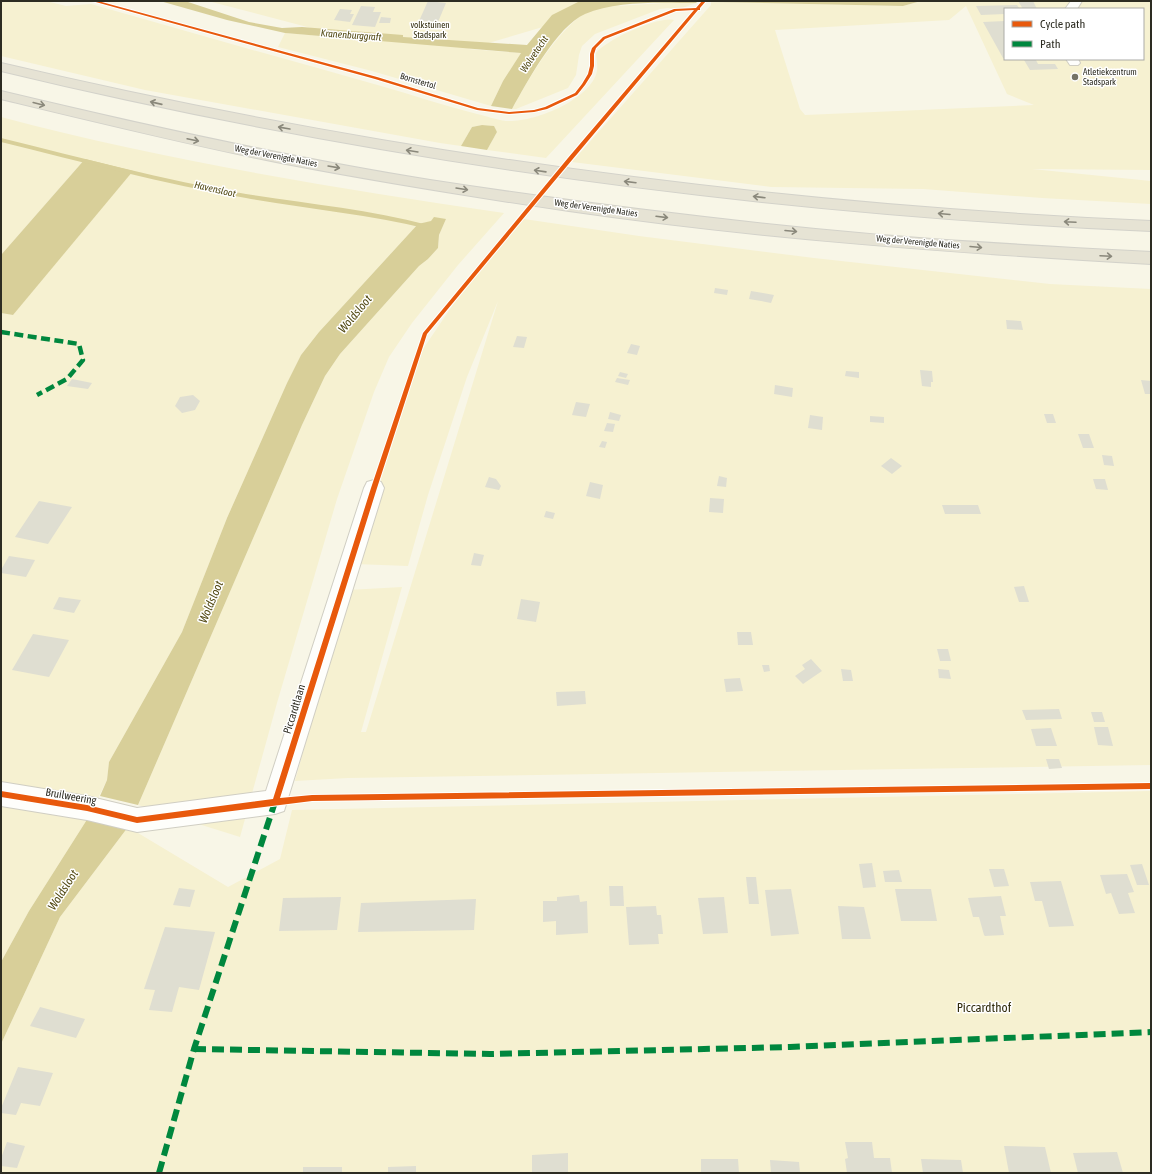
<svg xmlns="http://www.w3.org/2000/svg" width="1152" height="1174" font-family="'Asap Condensed',sans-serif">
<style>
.green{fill:#f6f1d1;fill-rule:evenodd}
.water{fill:#d8cf99}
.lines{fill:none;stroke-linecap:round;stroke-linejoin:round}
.stream{fill:#d8cf99;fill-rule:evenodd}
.building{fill:#dfded1}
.service-casing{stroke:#d0cec3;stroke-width:2}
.minor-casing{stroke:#d0cec3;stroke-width:2}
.trunk-casing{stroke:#d3d2ca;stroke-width:2}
.service{fill:#fefefb;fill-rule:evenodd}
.minor{fill:#fefefb;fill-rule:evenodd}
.trunk{fill:#e6e3d4;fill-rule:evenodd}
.quiet-far1{stroke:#00873e;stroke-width:4.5;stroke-dasharray:9 4.5;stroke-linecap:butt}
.quiet{stroke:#00873e;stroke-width:6;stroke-dasharray:12 6;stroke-linecap:butt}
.cycleway-casing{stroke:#fff;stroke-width:2}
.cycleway{fill:#e8590c;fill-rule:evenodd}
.oneway{stroke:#8a887b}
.poi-dot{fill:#747367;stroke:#fff;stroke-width:1.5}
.labels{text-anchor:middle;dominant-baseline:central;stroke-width:3;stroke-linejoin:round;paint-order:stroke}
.far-park-label{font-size:9px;fill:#312c0c;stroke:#fff}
.far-poi-label{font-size:9px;fill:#2d2c22;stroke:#fff;text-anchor:start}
.far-street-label{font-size:9px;fill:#2d2c22;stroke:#fff}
.far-water-label{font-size:10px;font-style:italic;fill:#514812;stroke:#fff}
.street-label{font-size:11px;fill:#2d2c22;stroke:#fff}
.water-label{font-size:12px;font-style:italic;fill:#514812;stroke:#fff}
.near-park-label{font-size:13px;fill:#312c0c;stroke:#fff}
</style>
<rect width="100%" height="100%" fill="#f8f6e7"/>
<!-- green -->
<g class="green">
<path d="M1,1H46L66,6L91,4C188,32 285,59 381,86C413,95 445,106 477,114C486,116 497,120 506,121C533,123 591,100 597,71C598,66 596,58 596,53C606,40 658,16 674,20L546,158L487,150L497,132L493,126L482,125L472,127L461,146L440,143L145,90L1,56Z"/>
<path d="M208,1H632L617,6L664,3H696L677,10L668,8L660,9L595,34L582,46L579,55L576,75L568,88L516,109H512C531,75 550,42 580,16L468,49L521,53L503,81L491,106L372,71L278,47L285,33L349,38Z"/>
<path d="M921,1H1151V170L1032,169L1151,181V204L1042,198L923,189L771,187L572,162L711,5V2L903,6ZM966,6L1007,94L1034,105L805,115L800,109L775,30L949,20ZM1005,9H1143V59H1005Z"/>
<path d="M1,117C166,161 335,188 504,213L458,265L412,323L389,357L374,392L337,499L277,703L240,837L138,805L302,425L325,376L340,354L419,266L428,259L438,248L439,235L446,219L418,224L319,332L301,355L287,383L227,518L182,632L109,762L107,780L88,818L29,911L1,962V313L13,315L84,160L1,255Z"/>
<polygon points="524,219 639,236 814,258 1050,284 1151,289 1151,765 348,778 295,781 348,590 402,587 361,732 366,732 498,301 467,377 428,495 408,566 355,564 407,378 421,352 467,284 477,275"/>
<polygon points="1151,791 1151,1173 1,1173 1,1044 60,917 128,827 228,887 280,859 292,810"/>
</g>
<!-- water -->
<g class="water">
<path d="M160,1H185L249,22L282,28L302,27L403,35V37L527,45L552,15L580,1H698L696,3C662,3 617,0 585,14C557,26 527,82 512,109L491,106L503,81L521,53L285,33L227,20Z"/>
<polygon points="712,1 921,1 903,6 711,2"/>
<polygon points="482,125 494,126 497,132 487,150 461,146 472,127"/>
<polygon points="85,159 133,171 13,315 1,313 1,255"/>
<polygon points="434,217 446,219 439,235 438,248 428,259 419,266 340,354 325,376 302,425 138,805 100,796 107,780 109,762 182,632 227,518 287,383 301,355 319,332 418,224 431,221"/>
<polygon points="88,818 128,827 60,917 1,1044 1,962 29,911"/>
</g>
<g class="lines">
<!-- stream -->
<path class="stream" d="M1,138C82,158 164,180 246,194C307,204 368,209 428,225L431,227L428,229C368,214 307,209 246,198C164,184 82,162 1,142Z"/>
</g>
<!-- building -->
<g class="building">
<polygon points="428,1 446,3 438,22 419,21"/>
<polygon points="1018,1 1033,1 1037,9 1023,9"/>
<polygon points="1017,5 1020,9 1005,9 1005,14 981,15 976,6"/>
<polygon points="361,6 375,7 373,12 381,12 375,27 352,25"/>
<polygon points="340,9 352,10 350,14 354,14 350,22 334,20"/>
<polygon points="381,17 391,18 390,23 379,23"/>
<polygon points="1005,21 1005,58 1003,58 983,22"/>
<polygon points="1024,60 1036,60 1038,64 1055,64 1058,69 1030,70"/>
<polygon points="715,288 728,290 727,295 714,293"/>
<polygon points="751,291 763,293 774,295 771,303 761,301 749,299"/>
<polygon points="1006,320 1021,321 1023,330 1007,329"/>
<polygon points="517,336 527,337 524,348 513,347"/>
<polygon points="631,344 640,346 637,355 627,353"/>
<polygon points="920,370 932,371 933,382 931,382 931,387 922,386"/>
<polygon points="846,371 859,372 859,378 845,376"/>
<polygon points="620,372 628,374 626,378 618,376"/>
<polygon points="617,378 630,380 628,385 615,382"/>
<polygon points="72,379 92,383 88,389 67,386"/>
<polygon points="1141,380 1151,381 1151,394 1145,394"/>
<polygon points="775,385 793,388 792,397 774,394"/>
<polygon points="193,395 200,401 195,410 182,413 175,406 180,397"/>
<polygon points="576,402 590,404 586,417 572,415"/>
<polygon points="610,412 621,415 619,421 608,419"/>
<polygon points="1044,414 1053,414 1056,423 1047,423"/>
<polygon points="810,415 823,417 822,430 808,428"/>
<polygon points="870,416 884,417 884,423 870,422"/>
<polygon points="607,423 615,424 613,432 604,431"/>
<polygon points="1078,434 1089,434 1094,448 1083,448"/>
<polygon points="602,441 607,442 605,448 599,447"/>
<polygon points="1102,455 1112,456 1114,466 1104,465"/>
<polygon points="891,458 902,466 892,474 881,466"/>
<polygon points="719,476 727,478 726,487 717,486"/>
<polygon points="489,477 496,479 501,486 499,490 485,487"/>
<polygon points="1093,479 1105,479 1108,490 1096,489"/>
<polygon points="590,482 603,485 600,499 586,496"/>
<polygon points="710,498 724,499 723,513 709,512"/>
<polygon points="39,501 72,507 48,544 15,537"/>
<polygon points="942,505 978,505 981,514 945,514"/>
<polygon points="546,511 555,513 553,519 544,517"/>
<polygon points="474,553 484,555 481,566 471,565"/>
<polygon points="9,556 35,560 26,577 1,573 1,570"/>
<polygon points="1024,586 1029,602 1019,602 1014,587"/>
<polygon points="59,597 81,600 74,613 53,609"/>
<polygon points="521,599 540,602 536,622 517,619"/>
<polygon points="737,632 751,632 753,645 738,645"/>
<polygon points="33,634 69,640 49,677 12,670"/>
<polygon points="937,649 948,649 951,661 940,661"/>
<polygon points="811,659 822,671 803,684 795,676 805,669 802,665"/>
<polygon points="762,665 769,665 770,671 764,672"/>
<polygon points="841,669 851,670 853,681 843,681"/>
<polygon points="938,669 949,670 951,679 939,678"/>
<polygon points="740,678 743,691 726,692 724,679"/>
<polygon points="585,691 586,704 557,706 556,692"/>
<polygon points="1059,709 1062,719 1026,720 1022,710"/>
<polygon points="1091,712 1102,712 1105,722 1094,722"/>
<polygon points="1094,727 1108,727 1113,746 1098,745"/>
<polygon points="1051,728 1057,746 1036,746 1031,729"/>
<polygon points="1046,759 1059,759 1062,768 1049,769"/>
<polygon points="872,863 876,887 863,888 859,864"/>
<polygon points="1142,864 1149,885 1137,885 1130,865"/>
<polygon points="989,869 1004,869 1009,886 994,887"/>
<polygon points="899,870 902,882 885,882 883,871"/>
<polygon points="1127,874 1134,892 1128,893 1135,913 1119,914 1111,893 1106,894 1100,875"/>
<polygon points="746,877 756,877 759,904 749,904"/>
<polygon points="1061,881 1074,926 1049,927 1042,901 1035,901 1030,882"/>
<polygon points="609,886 623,886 624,906 610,906"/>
<polygon points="179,888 195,890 190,907 173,905"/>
<polygon points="791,889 799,934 771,936 765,890"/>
<polygon points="895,889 931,889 937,921 901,921"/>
<polygon points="579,895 580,902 587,901 588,933 556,935 556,921 543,922 543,901 557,901 557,897"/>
<polygon points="1001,896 1006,916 1000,916 1004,935 985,936 984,935 979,917 973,917 968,898"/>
<polygon points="341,897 337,930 279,931 283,898"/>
<polygon points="724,897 728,933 703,934 698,898"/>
<polygon points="476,899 474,930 358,932 361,903"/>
<polygon points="656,906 657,915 661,915 663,934 658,934 659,944 629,945 626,907"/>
<polygon points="838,906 864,907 871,939 842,939"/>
<polygon points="165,927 215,932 199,990 179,987 172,1012 149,1010 155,990 144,989"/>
<polygon points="40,1007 85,1019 76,1038 30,1026"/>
<polygon points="18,1067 53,1073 40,1106 21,1103 16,1115 1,1113 1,1108"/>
<polygon points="7,1142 25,1146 17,1168 1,1166 1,1158"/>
<polygon points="845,1142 872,1142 874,1158 890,1158 892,1173 847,1173 845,1159 848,1158"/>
<polygon points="1004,1146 1045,1147 1051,1173 1009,1173"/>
<polygon points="1117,1152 1123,1173 1078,1173 1073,1153"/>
<polygon points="568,1153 568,1173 532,1173 532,1155"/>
<polygon points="701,1159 738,1159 739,1173 701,1173"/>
<polygon points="921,1159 961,1160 963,1173 923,1173"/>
<polygon points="770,1160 799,1162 800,1173 771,1173"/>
<polygon points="416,1166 416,1173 388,1173 388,1167"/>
<rect x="303" y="1167" width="39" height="6"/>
</g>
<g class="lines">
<!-- service casing -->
<g class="service-casing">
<g id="service">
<polygon points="1071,1 1082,1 1077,9 1065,9"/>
<polygon points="1066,59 1078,59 1080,63 1078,65 1070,65"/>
</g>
</g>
<!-- minor casing -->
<g class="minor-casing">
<polygon id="minor" points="374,480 381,482 384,488 284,811 275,814 137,832 87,820 1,806 1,782 87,796 137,808 266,791 364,488 367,482"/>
</g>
<!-- trunk casing -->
<g class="trunk-casing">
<g id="trunk">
<path d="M1,63C379,152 763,204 1151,221V231C763,214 379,162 1,71Z"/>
<path d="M1,91C143,125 286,157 430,180C573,202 716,220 859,233C956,242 1054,247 1151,252V264C956,253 762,239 569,211C474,197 380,182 286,164C190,145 96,122 1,99Z"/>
</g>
</g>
<!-- service -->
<use href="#service" class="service"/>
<!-- minor -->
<use href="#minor" class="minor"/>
<!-- trunk -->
<use href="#trunk" class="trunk"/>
<!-- quiet-far1 -->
<polyline class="quiet-far1" points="1,332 79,344 83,360 67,379 37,395"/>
<!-- quiet -->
<g class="quiet">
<polyline points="194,1049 490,1054 790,1047 1151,1032"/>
<polyline points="159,1173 194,1049 275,802"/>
</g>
<!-- cycleway casing -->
<g class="cycleway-casing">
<polygon id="cycleway" points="92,1 98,1 377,77 478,108 509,112 534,110 545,107 575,93 582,84 588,74 590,66 590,54 592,48 603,37 674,9 696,8 702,1 706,1 700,8 700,10 698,10 572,160 427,334 377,488 280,798 312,795 1151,783 1151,789 312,801 137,823 87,811 1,797 1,791 87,805 137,817 273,799 371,488 423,333 568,158 694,10 676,11 605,39 596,48 594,54 594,66 592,74 585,85 577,95 547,109 534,112 509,114 477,110 375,79"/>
</g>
<!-- cycleway -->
<use href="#cycleway" class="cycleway"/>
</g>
<!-- one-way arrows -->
<defs><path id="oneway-shaft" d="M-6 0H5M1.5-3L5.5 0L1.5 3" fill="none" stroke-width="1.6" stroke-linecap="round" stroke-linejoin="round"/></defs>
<g class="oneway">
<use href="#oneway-shaft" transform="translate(156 103) rotate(-167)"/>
<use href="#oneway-shaft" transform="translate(39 104) rotate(14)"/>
<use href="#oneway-shaft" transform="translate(284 128) rotate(-170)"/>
<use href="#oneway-shaft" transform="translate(193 140) rotate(12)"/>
<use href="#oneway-shaft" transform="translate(412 151) rotate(-171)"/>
<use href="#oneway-shaft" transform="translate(334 167) rotate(10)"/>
<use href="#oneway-shaft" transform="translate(540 171) rotate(-172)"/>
<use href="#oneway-shaft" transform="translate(630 182) rotate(-173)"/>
<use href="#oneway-shaft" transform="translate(462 189) rotate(9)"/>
<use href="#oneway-shaft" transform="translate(759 197) rotate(-173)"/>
<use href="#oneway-shaft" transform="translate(944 214) rotate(-175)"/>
<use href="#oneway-shaft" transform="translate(662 217) rotate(7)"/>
<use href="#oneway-shaft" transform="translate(1070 222) rotate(-177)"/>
<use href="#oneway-shaft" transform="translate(791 231) rotate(5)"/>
<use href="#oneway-shaft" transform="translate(976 247) rotate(5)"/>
<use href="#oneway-shaft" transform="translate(1106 256) rotate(3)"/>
</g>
<!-- markers -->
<circle class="poi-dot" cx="1075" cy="77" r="4"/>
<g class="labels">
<!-- far-park labels -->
<g class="far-park-label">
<text x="430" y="25">volkstuinen<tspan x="430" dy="10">Stadspark</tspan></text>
</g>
<!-- far-poi labels -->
<g class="far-poi-label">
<text x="1083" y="72">Atletiekcentrum<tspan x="1083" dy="10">Stadspark</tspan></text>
</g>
<!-- far-street labels -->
<g class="far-street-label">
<text transform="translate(418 81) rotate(17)">Bornstertol</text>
<text transform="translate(276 156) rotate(11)">Weg der Verenigde Naties</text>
<text transform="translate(596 208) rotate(8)">Weg der Verenigde Naties</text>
<text transform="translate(918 242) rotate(5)">Weg der Verenigde Naties</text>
</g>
<!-- far-water labels -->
<g class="far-water-label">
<text transform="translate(351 35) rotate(4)">Kranenburggraft</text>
<text transform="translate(534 54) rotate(-56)">Wolvetocht</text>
<text transform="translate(215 189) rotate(13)">Havensloot</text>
</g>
<!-- street labels -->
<g class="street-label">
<text transform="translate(294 709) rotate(-73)">Piccardtlaan</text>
<text transform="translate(71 796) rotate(10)">Bruilweering</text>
</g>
<!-- water labels -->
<g class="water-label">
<text transform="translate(355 314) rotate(-50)">Woldsloot</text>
<text transform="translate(211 602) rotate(-67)">Woldsloot</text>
<text transform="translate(63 890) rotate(-57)">Woldsloot</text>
</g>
<!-- near-park labels -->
<g class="near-park-label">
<text x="984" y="1007">Piccardthof</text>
</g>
</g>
<!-- border -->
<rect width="1152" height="1174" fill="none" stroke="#2d2c22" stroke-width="4"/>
<!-- legend -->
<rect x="1004" y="8" width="140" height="52" fill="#ffffff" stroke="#ababa7"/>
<rect x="1012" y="21" width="20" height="6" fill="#e8590c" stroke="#ababa7"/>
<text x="1040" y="28" font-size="12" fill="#2d2c22">Cycle path</text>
<rect x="1012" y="41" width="20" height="6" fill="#00873e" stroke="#ababa7"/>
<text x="1040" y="48" font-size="12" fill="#2d2c22">Path</text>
</svg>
